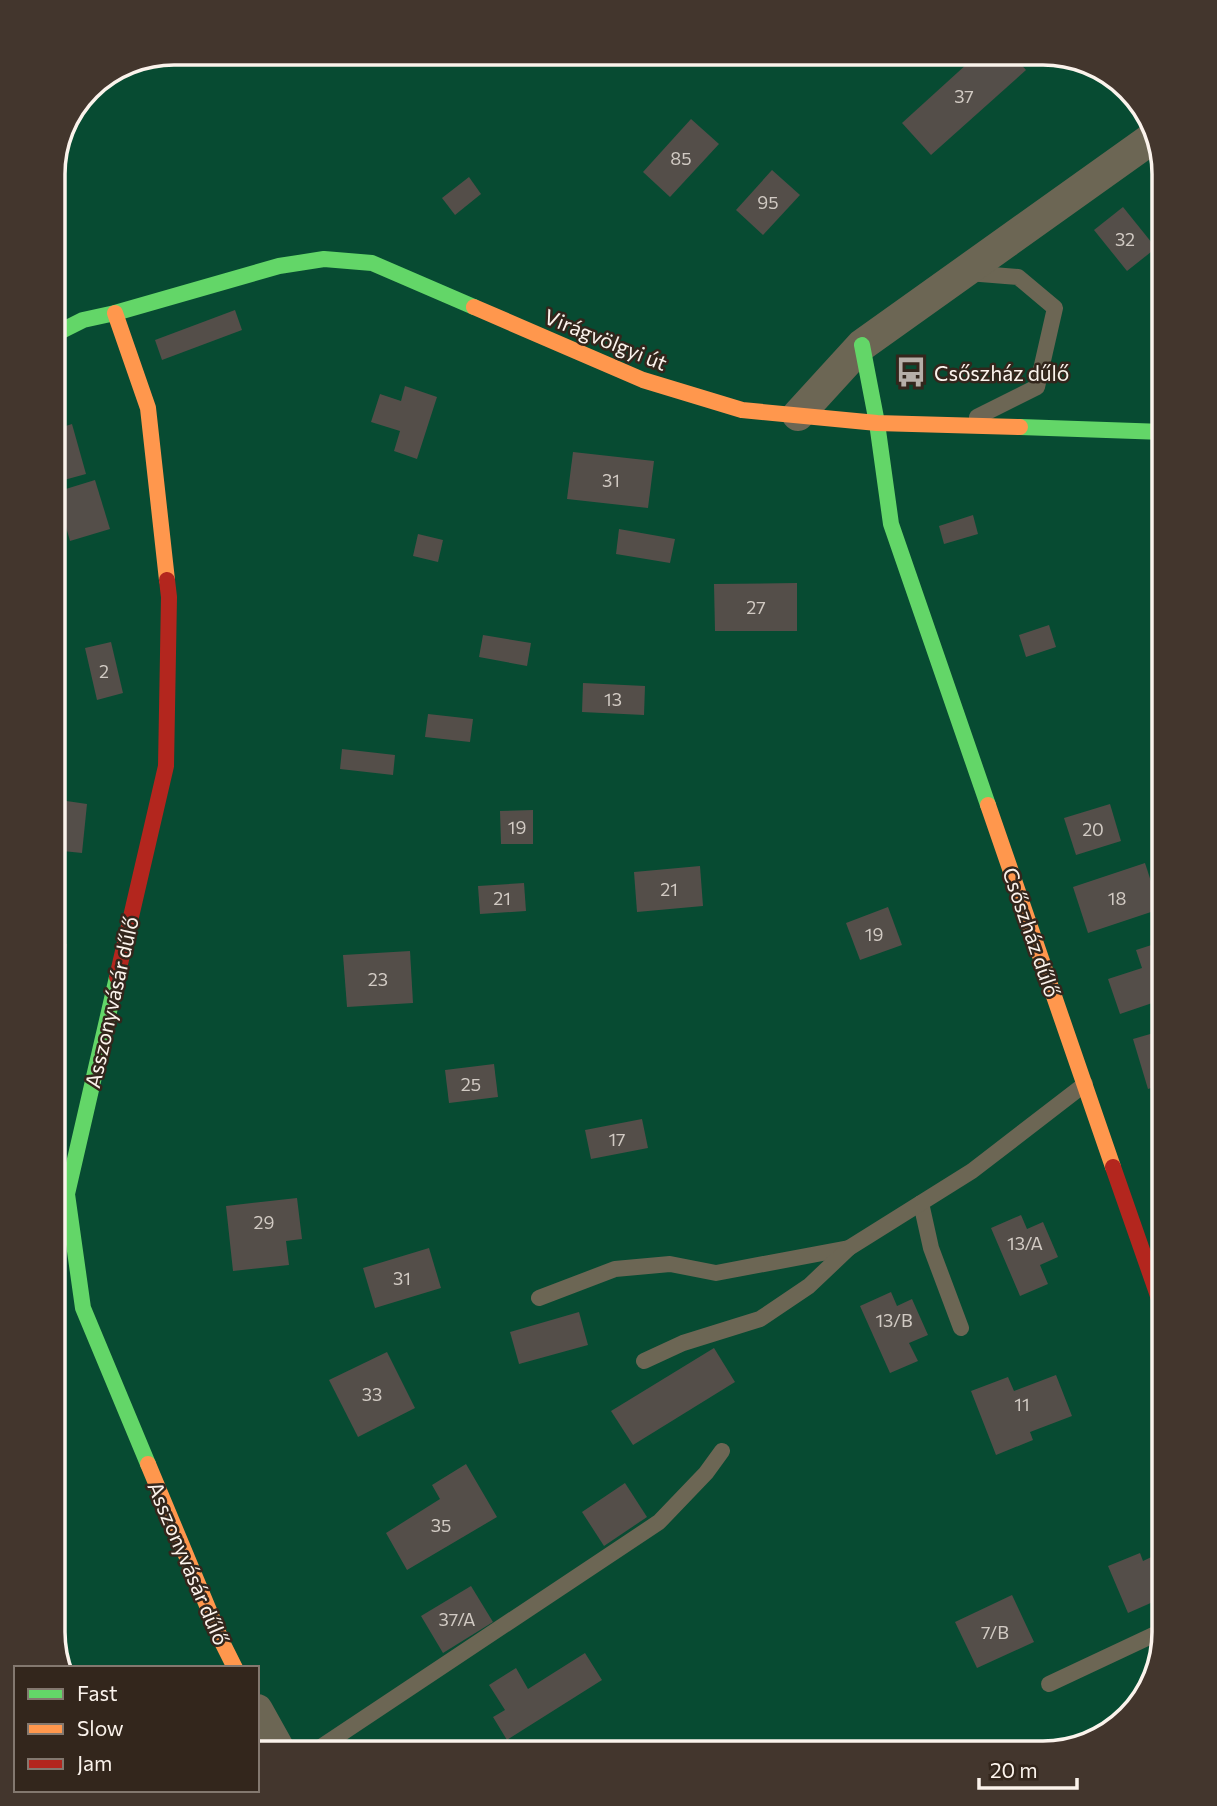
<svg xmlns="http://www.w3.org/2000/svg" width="1217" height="1806" font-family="Commissioner,sans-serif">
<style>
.green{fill:#074b32}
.building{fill:#544e49}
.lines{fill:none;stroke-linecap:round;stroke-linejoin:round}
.lane{stroke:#6c6654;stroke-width:16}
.street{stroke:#6c6654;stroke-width:32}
.fast{stroke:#63d668;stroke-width:16}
.slow{stroke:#ff974d;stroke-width:16}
.jam{stroke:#b3261e;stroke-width:16}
.labels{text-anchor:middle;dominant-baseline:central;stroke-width:5;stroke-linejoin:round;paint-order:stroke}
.number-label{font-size:18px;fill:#d1cac3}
.street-label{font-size:21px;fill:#fbf3ec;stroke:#33261c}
.poi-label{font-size:21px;fill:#fbf3ec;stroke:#33261c;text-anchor:start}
.rim{fill:none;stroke:#fbf3ec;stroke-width:3.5}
</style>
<rect width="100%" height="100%" fill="#37312b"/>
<!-- green -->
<polygon class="green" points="1051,53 1104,69 1148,113 1164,174 1164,1633 1148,1693 1104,1737 1044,1753 257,1753 257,1668 62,1668 53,1632 53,166 88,88 128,62"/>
<!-- building -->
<g class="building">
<polygon points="979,53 1011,53 1026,70 931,155 902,123"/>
<polygon points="691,119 719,144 670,197 643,172"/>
<polygon points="772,170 800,195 763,235 736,210"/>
<polygon points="469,177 481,194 455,215 442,198"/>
<polygon points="1123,207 1156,248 1127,271 1094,230"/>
<polygon points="235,310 242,330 162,360 155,340"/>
<polygon points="405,386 437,397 417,459 394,451 400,431 371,422 380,394 401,401"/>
<polygon points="72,424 86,474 53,483 53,430"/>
<polygon points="573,452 654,461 648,508 567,499"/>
<polygon points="95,480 110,529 70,541 56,492"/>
<polygon points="973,515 978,534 944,544 939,526"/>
<polygon points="619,529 675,539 670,563 616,554"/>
<polygon points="418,534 443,540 438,562 413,556"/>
<polygon points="797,583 797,631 715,631 714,584"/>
<polygon points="1049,625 1056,647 1026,657 1019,635"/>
<polygon points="483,635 531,643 527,666 479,657"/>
<polygon points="111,642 123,693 97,700 85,648"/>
<polygon points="583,683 645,686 644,715 582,712"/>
<polygon points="428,714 473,719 470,742 425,737"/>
<polygon points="342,749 395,755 393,775 340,769"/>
<polygon points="53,799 87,804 82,853 53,850"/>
<polygon points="1110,804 1121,841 1076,855 1064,818"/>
<polygon points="533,810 533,844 501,844 500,811"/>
<polygon points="1145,863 1160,909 1088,933 1073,887"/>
<polygon points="700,866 703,906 637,912 634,872"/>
<polygon points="524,883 526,911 480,914 478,886"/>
<polygon points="888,907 902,945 860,960 846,923"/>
<polygon points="1164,941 1164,999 1120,1014 1108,979 1142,968 1136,950"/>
<polygon points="53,942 67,944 61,981 53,979"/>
<polygon points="410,951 413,1003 347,1007 343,955"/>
<polygon points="1164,1030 1164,1084 1148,1089 1133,1039"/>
<polygon points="494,1064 498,1097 449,1103 445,1070"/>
<polygon points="642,1119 648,1148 591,1159 585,1130"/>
<polygon points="297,1198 302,1239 286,1241 289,1265 233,1271 226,1206"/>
<polygon points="1021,1215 1027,1229 1043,1222 1058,1257 1040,1265 1048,1284 1020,1296 991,1228"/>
<polygon points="429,1248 441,1288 375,1308 363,1268"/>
<polygon points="891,1292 897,1306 912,1299 928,1335 909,1343 918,1361 890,1373 860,1306"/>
<polygon points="579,1312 588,1345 519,1364 510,1332"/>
<polygon points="714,1348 735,1382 633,1445 611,1411"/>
<polygon points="387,1352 415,1408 358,1437 329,1380"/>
<polygon points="1056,1375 1072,1416 1030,1432 1033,1440 996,1455 971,1391 1008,1377 1014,1391"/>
<polygon points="466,1464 497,1517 407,1570 386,1533 440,1499 432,1485"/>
<polygon points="625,1483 647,1517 604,1546 582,1512"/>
<polygon points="1162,1552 1164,1558 1164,1587 1158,1589 1162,1598 1128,1613 1108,1566 1140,1553 1143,1561"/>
<polygon points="471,1586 493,1622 443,1653 421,1616"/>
<polygon points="1012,1595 1034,1642 977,1668 955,1622"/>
<polygon points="585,1653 602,1680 507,1740 493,1717 505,1710 489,1685 516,1668 528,1689"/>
</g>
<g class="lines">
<!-- lane -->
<g class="lane">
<polyline points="968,273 1018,277 1055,308 1037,387 977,417"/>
<polyline points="921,1203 931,1248 961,1328"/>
<polyline points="539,1298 615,1269 670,1264 716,1273 849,1248"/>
<polyline points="644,1361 683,1343 760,1319 809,1286 849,1248 972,1171 1085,1084"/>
<polyline points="1049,1684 1164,1630"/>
<polyline points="312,1753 659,1522 706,1473 722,1451"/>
</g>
<!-- street -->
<g class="street">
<polyline points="798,415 862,345 1155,136"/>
<polyline points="257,1710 281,1753"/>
</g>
<!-- fast -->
<g class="fast">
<polyline points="53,335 83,320 115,313 279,266 324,259 372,263 474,307"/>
<polyline points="862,345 877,423 891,524 988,805"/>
<polyline points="1020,427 1164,432"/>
<polyline points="117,977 67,1194 83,1308 148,1464"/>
</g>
<!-- slow -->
<g class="slow">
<polyline points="474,307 643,380 742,410 877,423 1020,427"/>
<polyline points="115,313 148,408 167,580"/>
<polyline points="988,805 1113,1167"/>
<polyline points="148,1464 223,1644 235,1668"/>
</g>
<!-- jam -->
<g class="jam">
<polyline points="117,977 166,766 169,597 167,580"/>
<polyline points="1113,1167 1164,1313"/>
</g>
</g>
<!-- icons -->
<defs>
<g id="bus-bare" transform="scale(2.415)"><path d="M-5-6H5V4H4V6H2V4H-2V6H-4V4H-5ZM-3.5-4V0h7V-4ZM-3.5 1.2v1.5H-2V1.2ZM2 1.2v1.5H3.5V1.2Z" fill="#b6afa8" stroke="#33261c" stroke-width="2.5" paint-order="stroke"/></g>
</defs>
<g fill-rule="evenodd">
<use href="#bus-bare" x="911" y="372"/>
</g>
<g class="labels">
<!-- number labels -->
<g class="number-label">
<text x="964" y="96">37</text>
<text x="681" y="158">85</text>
<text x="768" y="202">95</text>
<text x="1125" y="239">32</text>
<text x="611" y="480">31</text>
<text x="756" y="607">27</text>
<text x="104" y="671">2</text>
<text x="613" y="699">13</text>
<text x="517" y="827">19</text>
<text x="1093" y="829">20</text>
<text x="669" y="889">21</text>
<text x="502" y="898">21</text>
<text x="1117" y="898">18</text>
<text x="874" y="934">19</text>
<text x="378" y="979">23</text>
<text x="471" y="1084">25</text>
<text x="617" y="1139">17</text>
<text x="264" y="1222">29</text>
<text x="1025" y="1243">13/A</text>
<text x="402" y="1278">31</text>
<text x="894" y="1320">13/B</text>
<text x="372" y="1394">33</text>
<text x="1022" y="1404">11</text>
<text x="441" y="1525">35</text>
<text x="457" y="1619">37/A</text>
<text x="995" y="1632">7/B</text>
</g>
<!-- street labels -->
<g class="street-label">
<text transform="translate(606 339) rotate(22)">Virágvölgyi út</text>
<text transform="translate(1032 932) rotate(71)">Csőszház dűlő</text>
<text transform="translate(111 1002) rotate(-77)">Asszonyvásár dűlő</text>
<text transform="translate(189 1563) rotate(67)">Asszonyvásár dűlő</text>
</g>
<!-- poi labels -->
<g class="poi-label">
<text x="934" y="372">Csőszház dűlő</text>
</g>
</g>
<!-- crop -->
<path d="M0 0H1217V1806H0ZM174 65H1043A109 109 0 0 1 1152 174V1632A109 109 0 0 1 1043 1741H174A109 109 0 0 1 65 1632V174A109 109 0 0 1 174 65Z" fill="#43362d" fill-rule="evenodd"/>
<path class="rim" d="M174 65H1043A109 109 0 0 1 1152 174V1632A109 109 0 0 1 1043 1741H174A109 109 0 0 1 65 1632V174A109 109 0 0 1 174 65Z"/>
<!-- legend -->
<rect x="14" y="1666" width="245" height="126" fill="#33261c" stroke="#83786f" stroke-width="2"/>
<rect x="28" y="1689" width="35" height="10" fill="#63d668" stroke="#83786f" stroke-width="2"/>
<text x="77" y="1701" font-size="21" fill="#fbf3ec">Fast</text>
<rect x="28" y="1724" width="35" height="10" fill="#ff974d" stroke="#83786f" stroke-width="2"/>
<text x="77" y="1736" font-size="21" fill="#fbf3ec">Slow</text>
<rect x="28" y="1759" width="35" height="10" fill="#b3261e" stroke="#83786f" stroke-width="2"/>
<text x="77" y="1771" font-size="21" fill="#fbf3ec">Jam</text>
<!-- scale -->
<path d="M979 1778v10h98v-10" fill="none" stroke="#fbf3ec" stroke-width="3.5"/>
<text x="990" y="1778" font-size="21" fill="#fbf3ec" stroke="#33261c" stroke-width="5" paint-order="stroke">20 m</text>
</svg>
